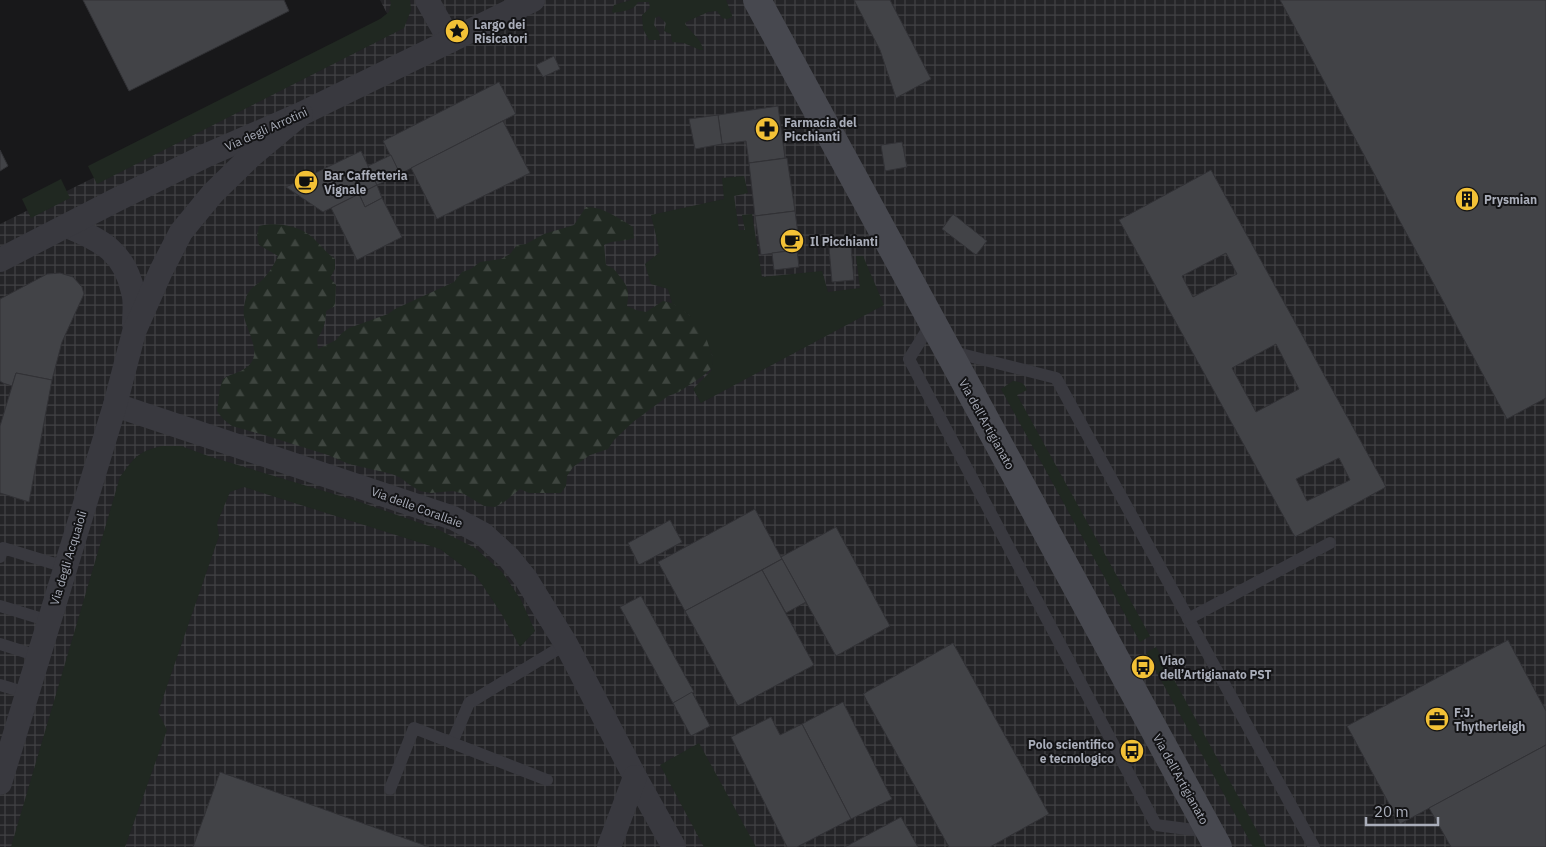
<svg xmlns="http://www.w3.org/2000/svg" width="1546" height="847" font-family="'IBM Plex Sans',sans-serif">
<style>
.industrial{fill:url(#industrial-grid)}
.green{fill:#202821}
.forest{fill:url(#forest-firs)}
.building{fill:#424347;stroke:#323236;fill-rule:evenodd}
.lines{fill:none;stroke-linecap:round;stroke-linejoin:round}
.lane{stroke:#39393f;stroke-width:12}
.street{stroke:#39393f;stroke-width:24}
.secondary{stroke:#47484f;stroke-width:28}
.labels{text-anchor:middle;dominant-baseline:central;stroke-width:4;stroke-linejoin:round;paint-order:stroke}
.poi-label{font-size:12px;font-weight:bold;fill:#aaaeba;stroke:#131315;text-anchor:start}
.street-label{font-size:12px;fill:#aaaeba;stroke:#131315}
</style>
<defs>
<pattern id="industrial-grid" width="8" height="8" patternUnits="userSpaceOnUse" patternTransform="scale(1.25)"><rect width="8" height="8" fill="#242427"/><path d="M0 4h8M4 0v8" fill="none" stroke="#414144"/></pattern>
<pattern id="forest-firs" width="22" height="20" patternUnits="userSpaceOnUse" patternTransform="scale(1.25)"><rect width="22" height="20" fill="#202821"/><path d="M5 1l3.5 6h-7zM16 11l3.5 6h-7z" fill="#3e453f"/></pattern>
</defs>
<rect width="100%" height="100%" fill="#18181a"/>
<!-- industrial -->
<polygon class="industrial" points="380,0 1546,0 1546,847 0,847 0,224 395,29"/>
<!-- green -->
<g class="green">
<polygon points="390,0 410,0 411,10 404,28 97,184 88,166 380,19 389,12 391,3"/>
<path d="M631,0H726L732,15V17L727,19L722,18L717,11L708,12L686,22L685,24C692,34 701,38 703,50H700L684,43L672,42L671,34L664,31L666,23L659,16L655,18L654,25L659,32L660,40H649L643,29L642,15L650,8L649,2H638C634,11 622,11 613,13L612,11L614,5Z"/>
<polygon points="744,176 748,193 734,196 739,230 745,230 742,215 752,214 762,277 822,271 828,292 860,288 856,256 863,256 884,305 701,403 693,389 711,371 713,358 710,349 689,315 672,303 668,289 651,284 645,264 660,252 651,215 724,199 722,178"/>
<polygon points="61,179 70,198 31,218 22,199"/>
<path d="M1013,381C1020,382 1024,382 1027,390L1017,395L1150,636L1140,642L1001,389Z"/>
<path d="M162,446H181L211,457L357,501L437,529L475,548L502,572L521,600L535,631L520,647L501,613L477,577L440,549L244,487L230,492L217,523L219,536L158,712L167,730L125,847H11L120,477C135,457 137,452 162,446Z"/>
<polygon points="1156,647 1266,847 1253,847 1146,653"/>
<polygon points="699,743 756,847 704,847 660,765"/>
</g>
<!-- forest -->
<path class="forest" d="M586,207C604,207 618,218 633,227L634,238C622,243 615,239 604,245L606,265C616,269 615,271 621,278C629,288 629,293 627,306L636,310L646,312L663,301L672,303L680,308L689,315L703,329L713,358L712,368L704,375L679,392L668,396L633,422L614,440L608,449L590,455L573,467L567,476L566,486L561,493H529L520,489L504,502L495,507L484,506L464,494L453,491L431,493L420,491L410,485L401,478L392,474L349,464L328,455L264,435L232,426L223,419L217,411L220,388L223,379C230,374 240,373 247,367C263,355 248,333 244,317C243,311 244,304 246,298C249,289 254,287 261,281C268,275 274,265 278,256L259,245L257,235L259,226C275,222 298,225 312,237C320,244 326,253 335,259V269L330,278L336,285L335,306L326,311C326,323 323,330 317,339L318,349L336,340L342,333L349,328L388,314L395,309L454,282L462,272L471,269L480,262L501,259L510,254L517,245L526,244L544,234L574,225Z"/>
<!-- building -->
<g class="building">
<polygon points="83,0 284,0 289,11 129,91"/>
<polygon points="854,0 890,0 931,79 896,98 880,50"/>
<polygon points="1280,0 1546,0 1546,398 1507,419"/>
<polygon points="554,56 560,69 543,77 536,65"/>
<polygon points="499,82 516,114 400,174 383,141"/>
<polygon points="778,106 785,158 749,163 746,141 722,144 718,115"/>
<polygon points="718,115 722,144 695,149 689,119"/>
<polygon points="503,121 530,173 437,219 411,168"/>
<polygon points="902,142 907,167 885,171 881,145"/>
<polygon points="0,150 8,166 0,171"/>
<polygon points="361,151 377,185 323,212 286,187"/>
<polygon points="391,155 400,174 377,185 368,166"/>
<polygon points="787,158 795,211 755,216 749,163"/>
<path d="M1211,170L1386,487L1295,537L1119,220ZM1226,253L1237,274L1193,297L1182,276ZM1276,344L1299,389L1256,412L1232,368ZM1339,458L1350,480L1307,501L1296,479Z"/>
<polygon points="377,185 382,198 365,207 359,194"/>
<polygon points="359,194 365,207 382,198 402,237 357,260 331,208"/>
<polygon points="795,211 800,249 761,255 755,216"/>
<polygon points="953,214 987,241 976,255 942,229"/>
<polygon points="851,246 854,280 832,282 829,248"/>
<polygon points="797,250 799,267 774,270 772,253"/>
<polygon points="60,273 73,277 82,287 84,294 62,342 52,380 16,373 12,386 3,383 0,381 0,299 47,274"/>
<polygon points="16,373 52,380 29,502 0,493 0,426"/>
<polygon points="755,509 782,559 685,611 658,562"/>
<polygon points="670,520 682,542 639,565 628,543"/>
<polygon points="836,527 890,626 836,656 781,557"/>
<polygon points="782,559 806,602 786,613 762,570"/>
<polygon points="762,570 814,665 738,706 685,611"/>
<polygon points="641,596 694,692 673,703 620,607"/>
<polygon points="1508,640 1546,711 1546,745 1400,824 1347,726"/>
<polygon points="953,643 1049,814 990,847 949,847 863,694"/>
<polygon points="692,692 710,726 691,736 673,703"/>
<polygon points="843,702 892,799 851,819 802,724"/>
<polygon points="771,717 780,735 802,724 851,819 797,847 787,847 731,737"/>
<polygon points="1546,745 1546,847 1451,847 1429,808"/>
<polygon points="220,772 429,847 193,847"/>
<polygon points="901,817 918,847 845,847"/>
</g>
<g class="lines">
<!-- lane -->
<g class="lane">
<polyline points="932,322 909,359 1156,825 1210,832"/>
<polyline points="949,351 1056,378 1314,847"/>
<polyline points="0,557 3,548 65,567"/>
<polyline points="0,606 49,621"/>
<polyline points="1188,619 1330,543"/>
<polyline points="0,644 38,656"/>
<polyline points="0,685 27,693"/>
<polyline points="452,743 469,703 566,644"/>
<polyline points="390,789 414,728 547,780"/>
</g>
<!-- street -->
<g class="street">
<polyline points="427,0 450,41"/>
<path d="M67,226C102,240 125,253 133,292C136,302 134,314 134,324"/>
<polyline points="0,260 116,200 207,155 301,114 533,0"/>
<polyline points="115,405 453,518 483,534 509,558 526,579 566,644 635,777 674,847"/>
<polyline points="0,783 115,405 134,332 161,271 181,232 213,193 252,155 301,114"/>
<polyline points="609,847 635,777"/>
</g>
<!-- secondary -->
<polyline class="secondary" points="757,0 1218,847"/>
</g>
<!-- icons -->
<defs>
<g id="sight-disc" transform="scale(1.25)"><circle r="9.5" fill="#f3c136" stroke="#131315"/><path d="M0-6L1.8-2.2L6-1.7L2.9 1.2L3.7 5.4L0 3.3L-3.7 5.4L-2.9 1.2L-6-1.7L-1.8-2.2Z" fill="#111"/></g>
<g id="pharmacy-disc" transform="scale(1.25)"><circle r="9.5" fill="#f3c136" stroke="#131315"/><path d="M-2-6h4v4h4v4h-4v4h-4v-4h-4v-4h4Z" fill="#111"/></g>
<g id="cafe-disc" transform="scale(1.25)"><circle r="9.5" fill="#f3c136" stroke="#131315"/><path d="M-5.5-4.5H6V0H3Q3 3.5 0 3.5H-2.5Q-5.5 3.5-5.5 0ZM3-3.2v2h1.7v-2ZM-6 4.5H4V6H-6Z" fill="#111"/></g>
<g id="building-disc" transform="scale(1.25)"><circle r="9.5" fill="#f3c136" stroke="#131315"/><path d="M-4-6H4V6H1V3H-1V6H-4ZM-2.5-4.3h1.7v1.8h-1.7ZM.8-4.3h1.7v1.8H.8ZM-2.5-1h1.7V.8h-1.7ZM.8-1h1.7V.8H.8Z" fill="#111"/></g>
<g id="bus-disc" transform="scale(1.25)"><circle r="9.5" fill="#f3c136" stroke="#131315"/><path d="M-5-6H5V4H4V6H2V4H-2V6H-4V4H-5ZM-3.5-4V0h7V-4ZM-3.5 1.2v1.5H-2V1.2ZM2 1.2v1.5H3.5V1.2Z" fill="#111"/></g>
<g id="office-disc" transform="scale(1.25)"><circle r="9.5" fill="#f3c136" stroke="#131315"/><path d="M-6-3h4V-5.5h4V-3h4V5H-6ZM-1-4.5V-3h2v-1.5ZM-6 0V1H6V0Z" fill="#111"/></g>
</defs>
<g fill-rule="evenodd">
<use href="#sight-disc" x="457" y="31"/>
<use href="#pharmacy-disc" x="767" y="129"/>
<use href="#cafe-disc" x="306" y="182"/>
<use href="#building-disc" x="1467" y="199"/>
<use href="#cafe-disc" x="792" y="241"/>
<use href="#bus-disc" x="1143" y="667"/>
<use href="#office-disc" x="1437" y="719"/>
<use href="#bus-disc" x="1132" y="751"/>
</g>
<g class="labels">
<!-- poi labels -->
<g class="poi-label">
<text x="474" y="24">Largo dei<tspan x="474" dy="14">Risicatori</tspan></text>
<text x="784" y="122">Farmacia del<tspan x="784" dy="14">Picchianti</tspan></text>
<text x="324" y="175">Bar Caffetteria<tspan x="324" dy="14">Vignale</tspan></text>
<text x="1484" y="199">Prysmian</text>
<text x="810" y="241">Il Picchianti</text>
<text x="1160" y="660">Viao<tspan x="1160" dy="14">dell’Artigianato PST</tspan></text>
<text x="1454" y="712">F.J.<tspan x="1454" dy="14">Thytherleigh</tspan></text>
<text x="1114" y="744" text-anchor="end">Polo scientifico<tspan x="1114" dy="14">e tecnologico</tspan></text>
</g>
<!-- street labels -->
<g class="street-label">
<text transform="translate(266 129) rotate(-24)">Via degli Arrotini</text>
<text transform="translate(987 424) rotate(61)">Via dell'Artigianato</text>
<text transform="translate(417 507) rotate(20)">Via delle Corallaie</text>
<text transform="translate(68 558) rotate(-73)">Via degli Acquaioli</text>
<text transform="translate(1181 779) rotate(61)">Via dell'Artigianato</text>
</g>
</g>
<!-- scale -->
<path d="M1366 817v8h72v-8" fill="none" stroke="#aaaeba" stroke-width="2.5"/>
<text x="1374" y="817" font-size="15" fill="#aaaeba" stroke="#131315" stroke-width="4" paint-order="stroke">20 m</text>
</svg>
